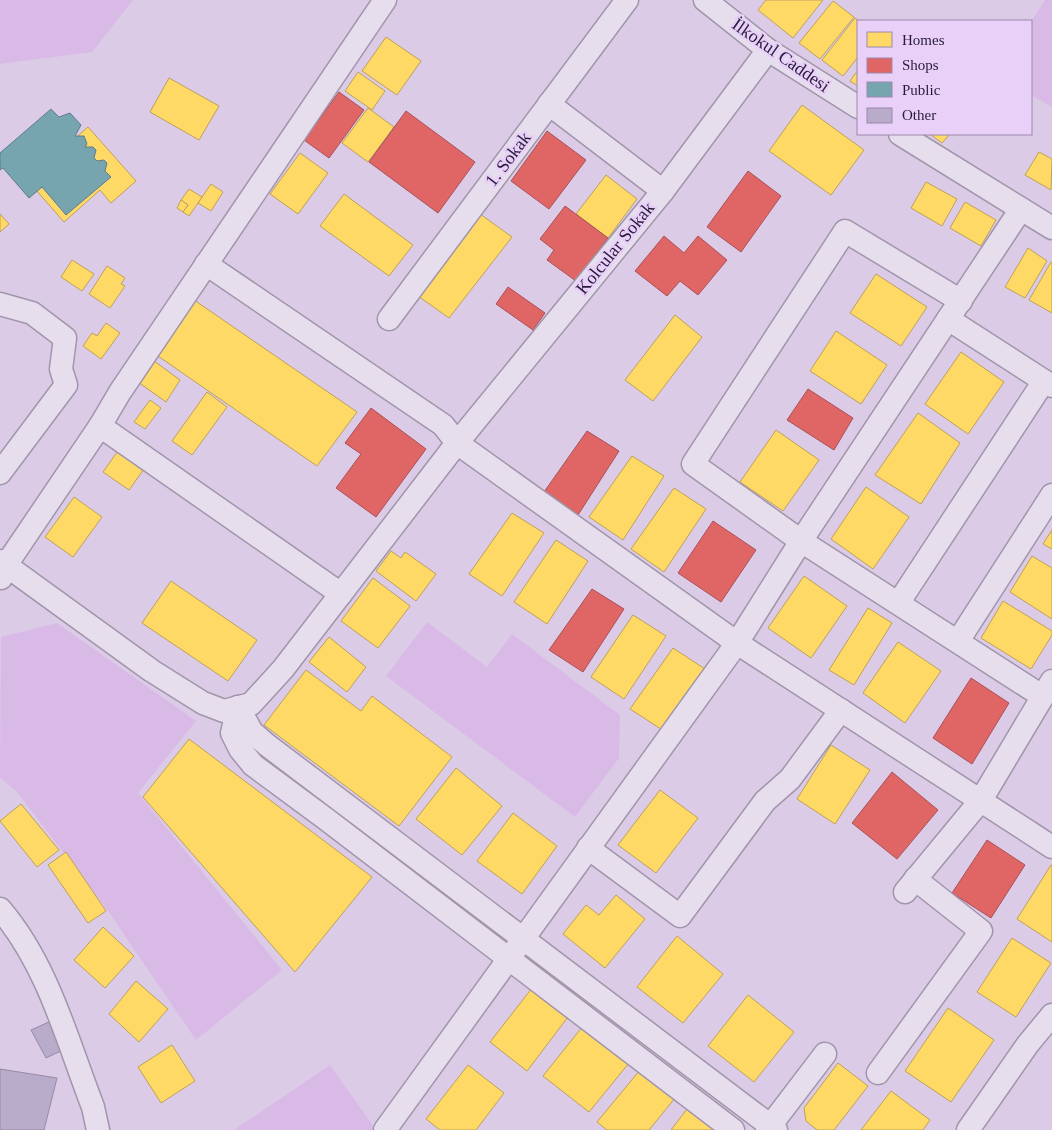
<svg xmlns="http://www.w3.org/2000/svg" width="1052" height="1130" font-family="Georgia,serif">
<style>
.farmland{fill:#d9bae7}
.homes{fill:#ffd966;stroke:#bea059}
.shops{fill:#e06666;stroke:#a95059}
.public{fill:#76a5af;stroke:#5f7c8c}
.building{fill:#b8acca;stroke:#968aa6}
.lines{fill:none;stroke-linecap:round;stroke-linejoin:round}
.minor-casing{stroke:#a095ab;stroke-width:25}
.minor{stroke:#e7deed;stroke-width:22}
.labels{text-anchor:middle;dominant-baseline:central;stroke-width:5;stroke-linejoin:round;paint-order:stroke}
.street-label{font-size:18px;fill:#281c3a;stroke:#e8d0f8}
</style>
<rect width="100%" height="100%" fill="#dbcbe6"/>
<!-- farmland -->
<g class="farmland">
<polygon points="0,0 133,0 92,52 0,64"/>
<polygon points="1045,0 1052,0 1052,107 1031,95 1031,22"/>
<polygon points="427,622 487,667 512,634 620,715 619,758 575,817 386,676"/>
<polygon points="57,623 196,721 138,793 282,970 196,1040 108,911 17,792 0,777 1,637"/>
<polygon points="330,1065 376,1130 234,1130"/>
</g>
<!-- homes -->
<g class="homes">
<polygon points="766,0 823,0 793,38 758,10"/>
<polygon points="833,1 854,17 820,59 799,43"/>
<polygon points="855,18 859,21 858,57 843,76 822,60"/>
<polygon points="386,37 421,61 397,95 362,71"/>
<polygon points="858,70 858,86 850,81"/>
<polygon points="358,72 385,91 372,110 345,91"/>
<polygon points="169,78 219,106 199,140 150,112"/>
<polygon points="802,105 864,150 831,195 769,151"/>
<polygon points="368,108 394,127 368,162 342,143"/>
<polygon points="88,127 136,181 111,203 100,190 64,222 36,190 72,157 64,148"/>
<polygon points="930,134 950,134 942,143"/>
<polygon points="1039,152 1052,159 1051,190 1025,175"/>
<polygon points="300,153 328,173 298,214 270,194"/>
<polygon points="606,175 637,199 608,238 576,214"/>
<polygon points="926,182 957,199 942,226 911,208"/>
<polygon points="211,184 223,192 211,211 198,203"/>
<polygon points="189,189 202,197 189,216 183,212 188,205 181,200"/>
<polygon points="344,194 413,245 389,276 320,226"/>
<polygon points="181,200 188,205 183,212 177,208"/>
<polygon points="965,202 996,220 981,246 950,228"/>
<polygon points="0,214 9,224 0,232"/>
<polygon points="480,214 512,237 449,318 418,296"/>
<polygon points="1028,248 1047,261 1025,298 1005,287"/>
<polygon points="72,260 94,274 82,291 61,277"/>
<polygon points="1051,262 1052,262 1052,313 1029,300"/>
<polygon points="107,266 125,278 121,284 125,286 110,308 89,294"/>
<polygon points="876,274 927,307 901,346 850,313"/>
<polygon points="194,300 357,412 317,466 155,354"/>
<polygon points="675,315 702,337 653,401 625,380"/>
<polygon points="106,323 120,333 101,359 83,346 92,333 97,336"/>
<polygon points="836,331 887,365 861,404 810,371"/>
<polygon points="961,352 1004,382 968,434 925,404"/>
<polygon points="154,361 180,380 166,402 138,382"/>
<polygon points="207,392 227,407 192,455 172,441"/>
<polygon points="150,400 161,408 145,429 134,422"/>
<polygon points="918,413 960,443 921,504 875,475"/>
<polygon points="776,430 819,460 783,511 740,482"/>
<polygon points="120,448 146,466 129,490 103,472"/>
<polygon points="632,456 664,476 623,540 589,517"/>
<polygon points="866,487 909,517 873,569 831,539"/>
<polygon points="674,488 706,509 664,572 631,549"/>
<polygon points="74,497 102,517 73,557 45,537"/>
<polygon points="512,513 544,533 502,596 469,574"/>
<polygon points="1052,530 1052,549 1043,544"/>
<polygon points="556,540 588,561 547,624 514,602"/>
<polygon points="391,551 401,558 405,552 436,574 416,601 376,571"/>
<polygon points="1032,556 1052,568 1052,619 1010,592"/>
<polygon points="804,576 847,606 811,658 768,628"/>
<polygon points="373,578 410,606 378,648 341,621"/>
<polygon points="171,581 257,640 228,681 142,623"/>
<polygon points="1003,601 1052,631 1052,635 1031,669 981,638"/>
<polygon points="868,608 892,623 854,685 829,670"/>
<polygon points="633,615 666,636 624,699 591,677"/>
<polygon points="329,637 366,667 347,692 309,662"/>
<polygon points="898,642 941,671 905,723 863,693"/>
<polygon points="673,648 705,669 664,731 630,709"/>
<polygon points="306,670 361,711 372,696 452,757 399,826 264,725"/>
<polygon points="189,739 372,877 295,972 143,797"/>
<polygon points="831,745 870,770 835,824 797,799"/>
<polygon points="456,768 502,806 462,855 416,819"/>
<polygon points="660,790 698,818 656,873 618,845"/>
<polygon points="21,804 59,850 37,867 0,821"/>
<polygon points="513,813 557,846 522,894 477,861"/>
<polygon points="66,852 106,911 88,923 48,865"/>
<polygon points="1051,865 1052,866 1052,942 1017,919"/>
<polygon points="616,895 645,919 605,968 563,934 586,905 599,915"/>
<polygon points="103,927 134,956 105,988 74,960"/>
<polygon points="677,936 723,974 683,1023 637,987"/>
<polygon points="1012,938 1051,963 1016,1017 977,992"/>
<polygon points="136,981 168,1009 139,1042 109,1014"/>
<polygon points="532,988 568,1017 527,1071 490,1042"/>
<polygon points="748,995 794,1032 754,1082 708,1046"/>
<polygon points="948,1008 994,1040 951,1102 905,1071"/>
<polygon points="583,1026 629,1063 589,1112 543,1076"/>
<polygon points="172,1045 195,1081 161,1103 138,1067"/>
<polygon points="838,1063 868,1086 834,1130 817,1130 806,1121 804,1108"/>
<polygon points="468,1065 504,1093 476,1130 440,1130 426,1119"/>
<polygon points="640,1070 675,1098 649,1130 607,1130 597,1122"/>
<polygon points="891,1091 930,1120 923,1130 861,1130"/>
<polygon points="687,1109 714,1130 671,1130"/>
</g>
<!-- shops -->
<g class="shops">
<polygon points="339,92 364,110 329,158 304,140"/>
<polygon points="406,111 475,162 438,213 369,162"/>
<polygon points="547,131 586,160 549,209 511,181"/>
<polygon points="748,171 781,196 741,252 707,227"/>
<polygon points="565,206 608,238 576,281 547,260 554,250 540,239"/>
<polygon points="664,236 684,253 698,236 727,260 698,295 680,281 667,296 635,271"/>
<polygon points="508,287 545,313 533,330 496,304"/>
<polygon points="808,389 853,418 834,450 787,420"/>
<polygon points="371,408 426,449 376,517 336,488 361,454 345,443"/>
<polygon points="587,431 619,451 578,515 544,492"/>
<polygon points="713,521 756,550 721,602 678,573"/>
<polygon points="592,589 624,609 583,672 549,650"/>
<polygon points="971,678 1009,703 972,764 933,738"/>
<polygon points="892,772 938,810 897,859 852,823"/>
<polygon points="987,840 1025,865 991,918 952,893"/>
</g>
<!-- public -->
<polygon class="public" points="51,109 59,117 70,113 81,125 75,136 84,136 87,144 85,147 93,147 96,150 94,158 97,161 104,160 107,163 105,171 111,177 66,215 42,187 29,198 3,168 0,170 0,153"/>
<!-- building -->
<g class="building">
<polygon points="51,1021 65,1049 46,1058 31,1030"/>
<polygon points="0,1069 57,1078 44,1130 0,1130"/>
</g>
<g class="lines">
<!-- minor casing -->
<g class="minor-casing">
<g id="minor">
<polyline points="705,0 768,50 858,107"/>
<polyline points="549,104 663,191"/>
<polyline points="900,134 1052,228"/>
<polyline points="206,264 443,425 457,443 737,643 1052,847"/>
<polyline points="961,301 845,231 693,464 801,541 1042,696"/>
<polyline points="0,304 32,313 65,338 61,369 66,385 0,473"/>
<polyline points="389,319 627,0"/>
<polyline points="948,319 1052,386"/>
<polyline points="100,426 341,594"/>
<polyline points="0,561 152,671 203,703 224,711 251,704 283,669 457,443 663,191 768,50"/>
<polyline points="1,578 6,565 100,426 120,392 385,0"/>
<polyline points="899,602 1044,381"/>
<polyline points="958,641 1052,495"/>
<polyline points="238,707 252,732 267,745 776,1130"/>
<polyline points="238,707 232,733 240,749 253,765 326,819 733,1130"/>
<polyline points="588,848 680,916 765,801 790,779 841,710"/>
<polyline points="905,892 981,800 1052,681"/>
<path d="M0,909C48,965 67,1040 93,1107L98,1130"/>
<polyline points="878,1073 981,931 915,879"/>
<polyline points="385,1130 737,643 801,541 1021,209"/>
<polyline points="767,1130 825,1054"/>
<polyline points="968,1130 1028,1044 1052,1015"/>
</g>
</g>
<!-- minor -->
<use href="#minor" class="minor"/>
</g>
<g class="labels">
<!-- street labels -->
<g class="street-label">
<text transform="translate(781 55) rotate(35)">İlkokul Caddesi</text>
<text transform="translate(508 159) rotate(-53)">1. Sokak</text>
<text transform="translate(615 248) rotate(-51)">Kolcular Sokak</text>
</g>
</g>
<!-- legend -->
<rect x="857" y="20" width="175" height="115" fill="#e8d0f8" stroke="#9b88ac"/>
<rect x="867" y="32" width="25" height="15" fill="#ffd966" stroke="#9b88ac"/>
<text x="902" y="45" font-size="15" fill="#281c3a">Homes</text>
<rect x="867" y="58" width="25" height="15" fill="#e06666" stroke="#9b88ac"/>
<text x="902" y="70" font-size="15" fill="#281c3a">Shops</text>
<rect x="867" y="82" width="25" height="15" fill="#76a5af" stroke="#9b88ac"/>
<text x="902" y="95" font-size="15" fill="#281c3a">Public</text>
<rect x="867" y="108" width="25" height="15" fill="#b8acca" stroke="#9b88ac"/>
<text x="902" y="120" font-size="15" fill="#281c3a">Other</text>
</svg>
